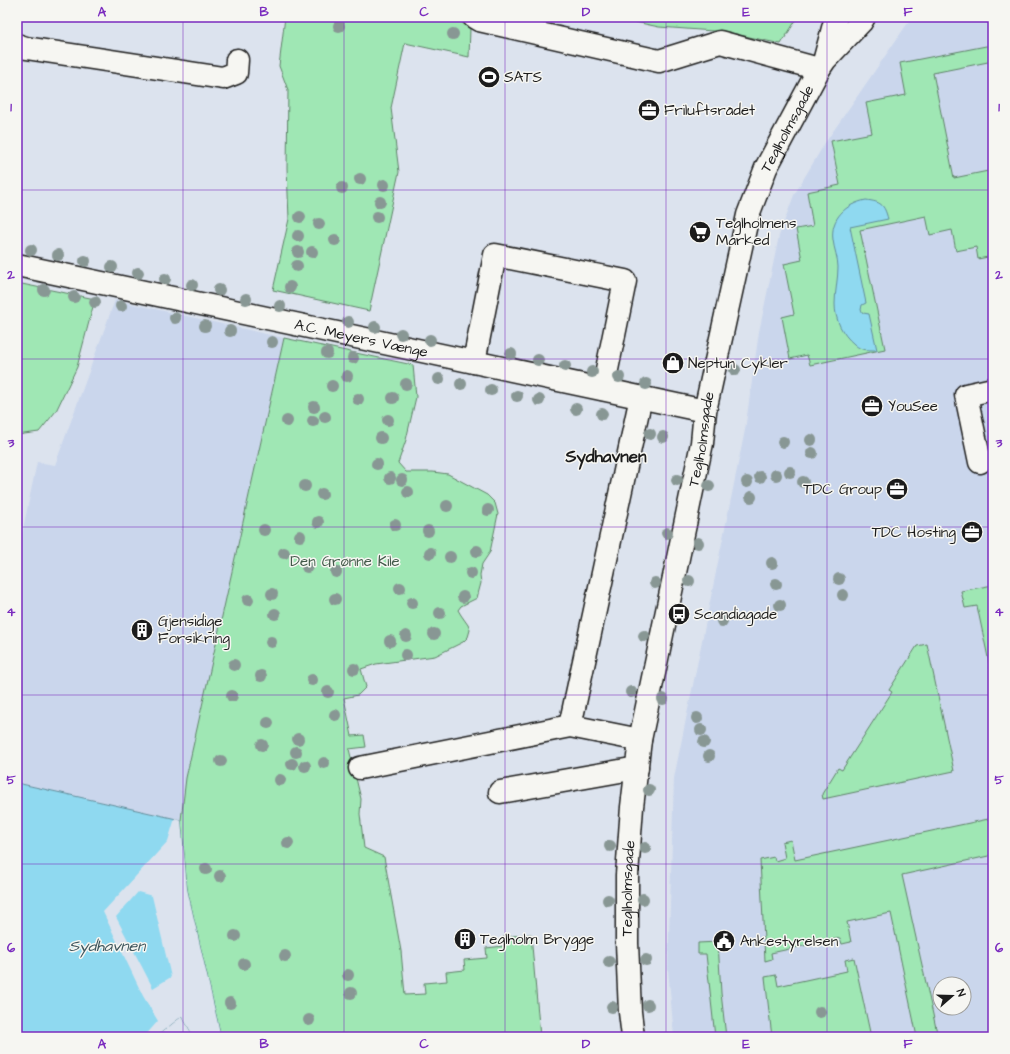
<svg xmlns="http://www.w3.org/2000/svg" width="1010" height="1054" font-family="'Architects Daughter',sans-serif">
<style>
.built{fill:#cad6ec;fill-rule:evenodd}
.green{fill:#9fe7b4;stroke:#5e8268}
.water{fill:#8fd9f0;stroke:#618d9b}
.pier{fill:#dce3ee;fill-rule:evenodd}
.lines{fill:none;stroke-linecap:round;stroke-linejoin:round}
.minor-casing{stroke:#1c1c1c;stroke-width:25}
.minor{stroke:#f6f6f2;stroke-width:22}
.tree{fill:#889794}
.grid{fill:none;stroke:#7b2cbf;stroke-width:1;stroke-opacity:0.55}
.labels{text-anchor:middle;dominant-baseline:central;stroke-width:3;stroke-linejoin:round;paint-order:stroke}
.poi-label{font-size:15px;fill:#1c1c1c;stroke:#f6f6f2;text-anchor:start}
.street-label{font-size:15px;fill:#1c1c1c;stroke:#f6f6f2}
.park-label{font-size:15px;fill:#43594a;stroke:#f6f6f2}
.water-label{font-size:16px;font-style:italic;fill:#3e555c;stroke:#f6f6f2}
.quarter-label{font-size:17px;font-weight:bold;fill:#1c1c1c;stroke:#f6f6f2}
.neatline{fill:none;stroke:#7b2cbf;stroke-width:1.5}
.grid-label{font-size:13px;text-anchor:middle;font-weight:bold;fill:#7b2cbf}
</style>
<rect width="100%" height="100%" fill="#dce3ee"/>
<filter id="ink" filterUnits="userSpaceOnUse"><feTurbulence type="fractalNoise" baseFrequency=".025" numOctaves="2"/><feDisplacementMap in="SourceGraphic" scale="8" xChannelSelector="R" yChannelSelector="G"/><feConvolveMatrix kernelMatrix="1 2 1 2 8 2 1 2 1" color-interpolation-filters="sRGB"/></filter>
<g filter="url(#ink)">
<!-- built -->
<g class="built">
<path d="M912,17H993V1037H674L668,968L674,778L745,430L759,332L779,236L794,195L825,143ZM940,984H964V1008H940Z"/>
<polygon points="115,300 284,338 186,778 181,820 17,783 17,558 37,462 55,465"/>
</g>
<!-- green -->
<g class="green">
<polygon points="285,17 455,17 461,22 470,29 469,57 405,43 391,108 399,172 369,311 273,290 289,219 287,168 288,90 279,66"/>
<polygon points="612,17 798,17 781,44 727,32 659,27"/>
<polygon points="986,46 993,46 993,61 933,73 954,178 993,170 993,256 978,259 976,247 956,251 952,230 930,235 926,216 860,230 885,349 810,365 807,355 790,359 782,317 794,314 784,264 802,260 796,229 813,226 807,192 840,185 831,141 872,133 866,103 906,95 900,63"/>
<polygon points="17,283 95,299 77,367 56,411 39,432 17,435"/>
<polygon points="284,338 413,365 416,397 406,440 398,463 406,472 433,472 448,474 487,495 495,503 498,514 490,552 482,564 480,575 481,583 477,598 461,606 458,610 461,615 468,625 470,630 468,637 463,642 435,656 376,664 361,669 366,687 358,695 344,698 352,736 364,735 366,747 349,749 361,799 360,814 364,848 384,857 401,951 405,995 425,994 424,983 447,981 446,972 465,970 464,960 487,958 486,948 504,946 503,937 531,934 540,1037 221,1037 187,889 181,820 186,778"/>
<polygon points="993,585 993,681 977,606 965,608 961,591"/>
<polygon points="927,644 954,771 823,799 822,794 838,768 842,770 892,692 889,690 917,646"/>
<polygon points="993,818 993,855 902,875 938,1037 917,1037 891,913 847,922 851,942 842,944 840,938 771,953 772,959 765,961 760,860 774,857 775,861 785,858 782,842 791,840 795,860"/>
<polygon points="718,942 721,993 726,1037 715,1037 706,954 698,954 698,943"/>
<polygon points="854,958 871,1037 772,1037 765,977 776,975 778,986 847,971 845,960"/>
</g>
<!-- water -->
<g class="water">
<path d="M866,200C881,202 884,204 888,219L850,227L866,303L862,305L861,310L863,313L869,314L877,350C872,350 866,350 862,349C859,348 856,346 854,344C842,334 835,320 835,304C835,291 838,279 838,267C838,258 834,249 833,240C830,218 846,204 866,200Z"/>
<polygon points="17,783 181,820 187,889 221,1037 194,1037 182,1016 155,1037 17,1037"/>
</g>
<!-- pier -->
<path class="pier" d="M175,818L181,820L187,889L221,1037H194L182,1016L155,1037H144L158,1021L143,996L103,912L168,841ZM138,892L152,896L171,977L153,988L116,917Z"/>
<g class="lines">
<!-- minor casing -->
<g class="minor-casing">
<g id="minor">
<polyline points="474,17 479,20 659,61 720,42 819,69"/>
<polyline points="17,45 26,48 223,78 236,73 237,60"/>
<polyline points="825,58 836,17"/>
<path id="s1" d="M17,265L705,411"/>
<polyline points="474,362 495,255 625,281 603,389"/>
<polyline points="980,462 966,395 993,389"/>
<polyline points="570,726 641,397"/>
<polyline points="360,768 570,726 640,740"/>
<polyline points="500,792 637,768"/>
<path id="s2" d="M633,1037L630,1012L627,943V875L632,807L640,740L702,443L705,411L748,215L766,168L819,69L825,60L861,22L864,17"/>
</g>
</g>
<!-- minor -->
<use href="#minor" class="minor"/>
</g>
<!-- trees -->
<g class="tree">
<circle cx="339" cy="26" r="6"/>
<circle cx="453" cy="34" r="6"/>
<circle cx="360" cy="179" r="6"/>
<circle cx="384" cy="185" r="6"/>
<circle cx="342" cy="188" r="6"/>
<circle cx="380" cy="202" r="6"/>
<circle cx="300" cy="217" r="6"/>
<circle cx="377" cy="217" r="6"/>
<circle cx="319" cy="224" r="6"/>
<circle cx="298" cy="236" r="6"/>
<circle cx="335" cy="240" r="6"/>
<circle cx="31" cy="250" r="6"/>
<circle cx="298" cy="252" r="6"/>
<circle cx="312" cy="252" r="6"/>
<circle cx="58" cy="255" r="6"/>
<circle cx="85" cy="261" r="6"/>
<circle cx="297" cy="266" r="6"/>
<circle cx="112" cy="267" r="6"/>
<circle cx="138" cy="273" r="6"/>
<circle cx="165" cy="279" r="6"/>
<circle cx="192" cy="285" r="6"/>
<circle cx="290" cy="287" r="6"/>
<circle cx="44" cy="290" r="6"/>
<circle cx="219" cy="290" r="6"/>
<circle cx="74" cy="297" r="6"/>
<circle cx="246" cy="299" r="6"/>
<circle cx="95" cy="302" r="6"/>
<circle cx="121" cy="306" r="6"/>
<circle cx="280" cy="306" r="6"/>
<circle cx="175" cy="318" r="6"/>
<circle cx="348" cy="322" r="6"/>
<circle cx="205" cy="326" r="6"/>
<circle cx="375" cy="327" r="6"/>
<circle cx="230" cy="331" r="6"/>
<circle cx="401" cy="334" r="6"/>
<circle cx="430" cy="340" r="6"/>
<circle cx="272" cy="342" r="6"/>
<circle cx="327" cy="353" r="6"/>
<circle cx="511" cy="354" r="6"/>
<circle cx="353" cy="358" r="6"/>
<circle cx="538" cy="360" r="6"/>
<circle cx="565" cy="366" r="6"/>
<circle cx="735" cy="370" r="6"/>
<circle cx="592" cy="372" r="6"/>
<circle cx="347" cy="376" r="6"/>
<circle cx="619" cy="377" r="6"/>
<circle cx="439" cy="379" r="6"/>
<circle cx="406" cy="384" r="6"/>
<circle cx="461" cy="384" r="6"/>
<circle cx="646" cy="384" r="6"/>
<circle cx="332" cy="386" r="6"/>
<circle cx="491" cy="390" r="6"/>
<circle cx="517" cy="396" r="6"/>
<circle cx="393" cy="398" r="6"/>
<circle cx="358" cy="399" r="6"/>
<circle cx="539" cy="400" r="6"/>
<circle cx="314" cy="407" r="6"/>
<circle cx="576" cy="409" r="6"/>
<circle cx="602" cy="414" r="6"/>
<circle cx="325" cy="417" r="6"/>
<circle cx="388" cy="420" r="6"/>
<circle cx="287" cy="421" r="6"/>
<circle cx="313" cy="421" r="6"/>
<circle cx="650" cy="434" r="6"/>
<circle cx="663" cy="437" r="6"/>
<circle cx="381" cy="438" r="6"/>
<circle cx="811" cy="440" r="6"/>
<circle cx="783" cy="442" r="6"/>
<circle cx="812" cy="453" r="6"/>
<circle cx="377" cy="464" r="6"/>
<circle cx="790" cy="472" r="6"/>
<circle cx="776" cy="475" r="6"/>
<circle cx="760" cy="477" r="6"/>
<circle cx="390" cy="478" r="6"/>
<circle cx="402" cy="480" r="6"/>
<circle cx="677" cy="480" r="6"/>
<circle cx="747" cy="482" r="6"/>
<circle cx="803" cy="482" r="6"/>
<circle cx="305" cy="486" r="6"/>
<circle cx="709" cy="486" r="6"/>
<circle cx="408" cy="492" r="6"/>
<circle cx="322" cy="494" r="6"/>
<circle cx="751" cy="497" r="6"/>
<circle cx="447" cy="506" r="6"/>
<circle cx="488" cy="510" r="6"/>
<circle cx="318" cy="522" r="6"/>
<circle cx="395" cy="525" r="6"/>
<circle cx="264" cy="530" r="6"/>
<circle cx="428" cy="531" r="6"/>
<circle cx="667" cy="533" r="6"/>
<circle cx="300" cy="536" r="6"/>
<circle cx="698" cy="543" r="6"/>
<circle cx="477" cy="551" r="6"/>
<circle cx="284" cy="553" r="6"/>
<circle cx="430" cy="553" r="6"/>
<circle cx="450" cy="557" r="6"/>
<circle cx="772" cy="563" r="6"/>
<circle cx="307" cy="567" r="6"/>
<circle cx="336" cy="572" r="6"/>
<circle cx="471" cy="573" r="6"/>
<circle cx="839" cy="579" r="6"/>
<circle cx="689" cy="581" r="6"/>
<circle cx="655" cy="583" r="6"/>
<circle cx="776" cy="584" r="6"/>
<circle cx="400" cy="588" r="6"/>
<circle cx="272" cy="594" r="6"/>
<circle cx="843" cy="595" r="6"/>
<circle cx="463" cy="597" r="6"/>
<circle cx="335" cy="599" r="6"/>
<circle cx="248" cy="600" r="6"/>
<circle cx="412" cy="603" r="6"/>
<circle cx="780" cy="605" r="6"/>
<circle cx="440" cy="613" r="6"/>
<circle cx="275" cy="614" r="6"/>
<circle cx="722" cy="621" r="6"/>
<circle cx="434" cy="634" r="6"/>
<circle cx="406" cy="636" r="6"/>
<circle cx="644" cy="636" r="6"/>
<circle cx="390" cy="641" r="6"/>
<circle cx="271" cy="642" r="6"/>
<circle cx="406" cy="655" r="6"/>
<circle cx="234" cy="665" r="6"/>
<circle cx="354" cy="669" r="6"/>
<circle cx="261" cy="676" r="6"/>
<circle cx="312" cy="680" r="6"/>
<circle cx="328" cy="692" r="6"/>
<circle cx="631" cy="692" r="6"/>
<circle cx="232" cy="696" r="6"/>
<circle cx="663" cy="699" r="6"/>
<circle cx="335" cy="715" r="6"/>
<circle cx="697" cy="718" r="6"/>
<circle cx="268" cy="723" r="6"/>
<circle cx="701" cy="730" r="6"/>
<circle cx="298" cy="739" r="6"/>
<circle cx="704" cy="742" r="6"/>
<circle cx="262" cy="745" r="6"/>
<circle cx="296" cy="752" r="6"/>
<circle cx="709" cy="756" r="6"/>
<circle cx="221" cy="761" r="6"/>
<circle cx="324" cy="763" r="6"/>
<circle cx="292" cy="764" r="6"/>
<circle cx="305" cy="766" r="6"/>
<circle cx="280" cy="780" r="6"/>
<circle cx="649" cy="790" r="6"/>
<circle cx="288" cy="843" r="6"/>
<circle cx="610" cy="846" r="6"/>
<circle cx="645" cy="848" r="6"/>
<circle cx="206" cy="869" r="6"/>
<circle cx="220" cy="876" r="6"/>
<circle cx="643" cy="899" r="6"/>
<circle cx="608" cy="900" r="6"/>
<circle cx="235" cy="936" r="6"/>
<circle cx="285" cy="956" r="6"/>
<circle cx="646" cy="960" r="6"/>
<circle cx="609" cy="962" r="6"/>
<circle cx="244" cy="964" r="6"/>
<circle cx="348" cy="975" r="6"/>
<circle cx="351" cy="993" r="6"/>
<circle cx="230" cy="1003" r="6"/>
<circle cx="648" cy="1005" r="6"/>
<circle cx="612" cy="1007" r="6"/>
<circle cx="820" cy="1012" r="6"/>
<circle cx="309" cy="1020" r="6"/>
</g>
</g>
<!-- grid -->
<path class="grid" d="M183,17V1037M344,17V1037M505,17V1037M666,17V1037M827,17V1037M17,190H993M17,359H993M17,527H993M17,695H993M17,864H993"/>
<!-- icons -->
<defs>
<g id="stadium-disc" transform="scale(1.15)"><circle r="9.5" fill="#1c1c1c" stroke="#f6f6f2"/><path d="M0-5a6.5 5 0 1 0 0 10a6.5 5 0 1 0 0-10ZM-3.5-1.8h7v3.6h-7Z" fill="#fff"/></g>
<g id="office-disc" transform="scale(1.15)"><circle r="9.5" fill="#1c1c1c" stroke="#f6f6f2"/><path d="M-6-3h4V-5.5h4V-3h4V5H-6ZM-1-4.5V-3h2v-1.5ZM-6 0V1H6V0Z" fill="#fff"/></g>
<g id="supermarket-disc" transform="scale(1.15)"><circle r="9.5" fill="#1c1c1c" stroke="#f6f6f2"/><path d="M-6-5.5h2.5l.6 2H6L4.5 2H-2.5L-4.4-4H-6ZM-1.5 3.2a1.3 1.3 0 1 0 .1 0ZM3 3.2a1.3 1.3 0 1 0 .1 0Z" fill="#fff"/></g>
<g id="shop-disc" transform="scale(1.15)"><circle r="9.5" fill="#1c1c1c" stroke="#f6f6f2"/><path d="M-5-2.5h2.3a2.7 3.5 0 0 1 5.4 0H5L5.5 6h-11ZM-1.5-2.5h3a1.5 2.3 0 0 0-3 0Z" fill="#fff"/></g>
<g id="bus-disc" transform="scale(1.15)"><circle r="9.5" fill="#1c1c1c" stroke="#f6f6f2"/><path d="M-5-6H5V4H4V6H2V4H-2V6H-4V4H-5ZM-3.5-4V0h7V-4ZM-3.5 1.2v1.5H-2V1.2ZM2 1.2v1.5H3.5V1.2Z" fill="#fff"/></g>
<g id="building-disc" transform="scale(1.15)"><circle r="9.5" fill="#1c1c1c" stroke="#f6f6f2"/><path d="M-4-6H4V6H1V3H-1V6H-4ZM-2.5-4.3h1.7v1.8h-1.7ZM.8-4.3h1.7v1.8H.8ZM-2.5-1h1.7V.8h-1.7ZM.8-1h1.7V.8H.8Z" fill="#fff"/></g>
<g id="civic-disc" transform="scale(1.15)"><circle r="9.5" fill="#1c1c1c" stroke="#f6f6f2"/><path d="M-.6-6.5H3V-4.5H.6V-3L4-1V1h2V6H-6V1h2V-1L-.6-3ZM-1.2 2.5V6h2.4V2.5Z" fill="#fff"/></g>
</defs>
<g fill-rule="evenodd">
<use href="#stadium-disc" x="489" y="77"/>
<use href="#office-disc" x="649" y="110"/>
<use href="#supermarket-disc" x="700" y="232"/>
<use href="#shop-disc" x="673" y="363"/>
<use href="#office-disc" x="872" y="406"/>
<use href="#office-disc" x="897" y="489"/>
<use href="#office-disc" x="972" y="532"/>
<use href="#bus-disc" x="679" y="614"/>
<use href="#building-disc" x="142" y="630"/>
<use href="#building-disc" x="465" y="939"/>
<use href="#civic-disc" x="724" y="941"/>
</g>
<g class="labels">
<!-- poi labels -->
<g class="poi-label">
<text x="504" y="77">SATS</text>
<text x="664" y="110">Friluftsrådet</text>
<text x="716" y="223">Teglholmens<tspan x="716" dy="17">Marked</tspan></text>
<text x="688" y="363">Neptun Cykler</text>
<text x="888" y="406">YouSee</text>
<text x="882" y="489" text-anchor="end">TDC Group</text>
<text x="956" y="532" text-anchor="end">TDC Hosting</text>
<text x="694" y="614">Scandiagade</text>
<text x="158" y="621">Gjensidige<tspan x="158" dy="17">Forsikring</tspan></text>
<text x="480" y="939">Teglholm Brygge</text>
<text x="740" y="941">Ankestyrelsen</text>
</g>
<!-- street labels -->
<g class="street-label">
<text stroke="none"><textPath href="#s2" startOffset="929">Teglholmsgade</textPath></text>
<text stroke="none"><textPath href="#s1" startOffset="352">A.C. Meyers Vænge</textPath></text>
<text stroke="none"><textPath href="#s2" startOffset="605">Teglholmsgade</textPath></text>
<text stroke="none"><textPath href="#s2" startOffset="149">Teglholmsgade</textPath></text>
</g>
<!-- park labels -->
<g class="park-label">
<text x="345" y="561">Den Grønne Kile</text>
</g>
<!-- water labels -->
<g class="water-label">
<text x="107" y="946">Sydhavnen</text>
</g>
<!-- quarter labels -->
<g class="quarter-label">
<text x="606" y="457">Sydhavnen</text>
</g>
</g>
<!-- margin -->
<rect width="1010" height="1054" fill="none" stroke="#f6f6f2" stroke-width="44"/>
<!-- north arrow -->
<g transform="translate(952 996) rotate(70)"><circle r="19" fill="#f6f6f2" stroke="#9f9f9c"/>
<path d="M0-3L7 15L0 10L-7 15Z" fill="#1c1c1c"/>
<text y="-6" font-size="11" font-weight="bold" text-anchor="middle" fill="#1c1c1c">N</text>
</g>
<rect x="22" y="22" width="966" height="1010" class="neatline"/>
<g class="grid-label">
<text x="102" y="16">A</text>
<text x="264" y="16">B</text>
<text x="424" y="16">C</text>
<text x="586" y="16">D</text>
<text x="746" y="16">E</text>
<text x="908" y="16">F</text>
<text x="11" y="111">1</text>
<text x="999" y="111">1</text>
<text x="11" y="279">2</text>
<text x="999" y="279">2</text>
<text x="11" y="447">3</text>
<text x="999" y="447">3</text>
<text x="11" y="616">4</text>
<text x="999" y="616">4</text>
<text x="11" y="784">5</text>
<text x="999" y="784">5</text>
<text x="11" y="952">6</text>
<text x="999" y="952">6</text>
<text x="102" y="1048">A</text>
<text x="264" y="1048">B</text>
<text x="424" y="1048">C</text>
<text x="586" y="1048">D</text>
<text x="746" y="1048">E</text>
<text x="908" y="1048">F</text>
</g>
</svg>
